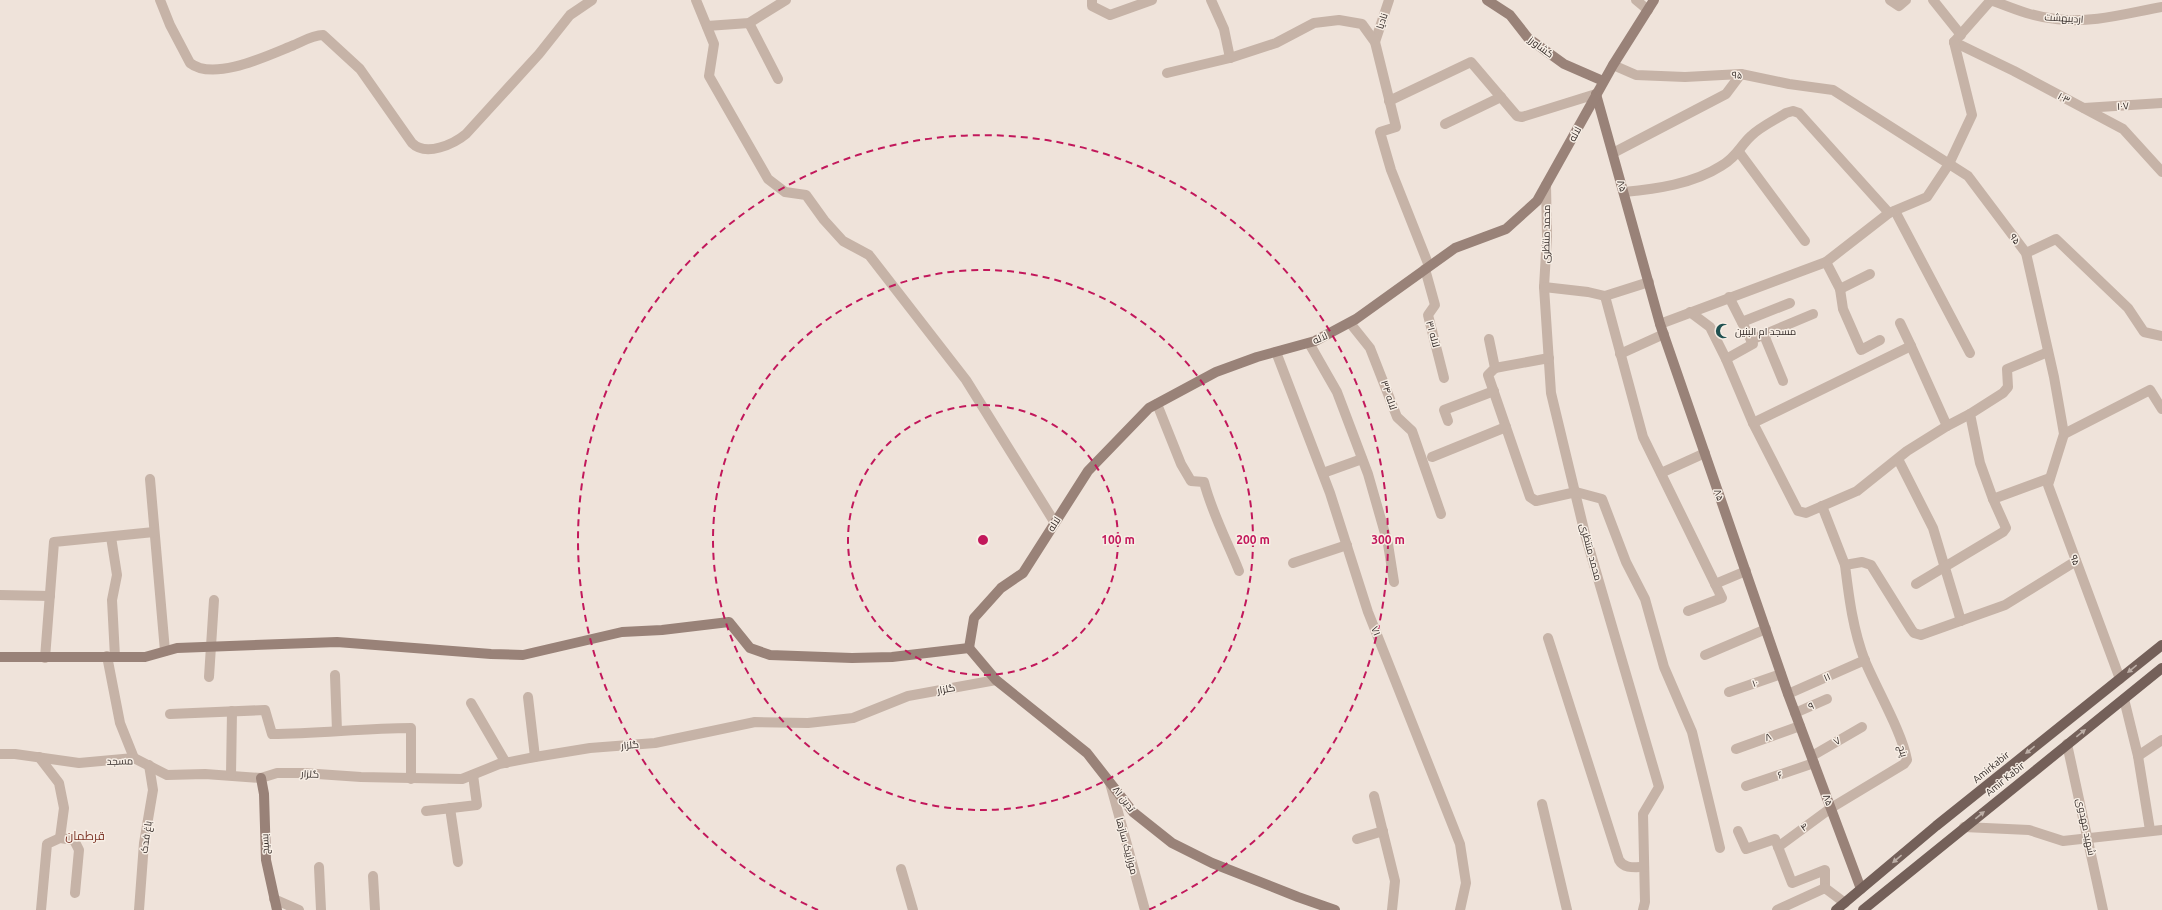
<svg xmlns="http://www.w3.org/2000/svg" width="2162" height="910" font-family="Ubuntu,Cairo,sans-serif">
<style>
.lines{fill:none;stroke-linecap:round;stroke-linejoin:round}
.street{stroke:#c6b3a7;stroke-width:10}
.secondary{stroke:#998278;stroke-width:10}
.primary{stroke:#746059;stroke-width:10}
.oneway{fill:#bcaea6}
.ring{fill:none;stroke:#c2185b;stroke-width:2;stroke-dasharray:7 5}
.labels{text-anchor:middle;dominant-baseline:central;stroke-width:3;stroke-linejoin:round;paint-order:stroke}
.street-label{font-size:10px;fill:#332a27;stroke:#f7eee5}
.poi-label{font-size:10px;fill:#332a27;stroke:#f7eee5;text-anchor:start}
.quarter-label{font-size:12px;fill:#7c3426;stroke:#f7eee5}
.centre{fill:#c2185b;stroke:#f7eee5;stroke-width:2}
.ring-label{font-size:12px;text-anchor:middle;font-weight:bold;fill:#c2185b;stroke:#f7eee5;stroke-width:3;stroke-linejoin:round;paint-order:stroke}
</style>
<rect width="100%" height="100%" fill="#efe3da"/>
<g class="lines">
<!-- street -->
<g class="street">
<path d="M160,0L170,25L190,63C214,82 269,55 294,45C303,41 313,35 323,35L360,69L412,143C426,157 454,144 466,134L539,54L570,15L592,0"/>
<polyline points="696,0 714,44 709,76 768,179 785,192 806,195 824,220 843,241 869,255 966,380 1055,523"/>
<polyline points="1092,0 1092,6 1110,15 1152,0"/>
<polyline points="1211,0 1224,29 1230,58"/>
<polyline points="1636,0 1648,10"/>
<polyline points="1890,0 1899,6 1906,0"/>
<polyline points="1933,0 1961,35"/>
<polyline points="749,23 778,79"/>
<polyline points="707,26 749,23 786,0"/>
<polyline points="1375,42 1389,0"/>
<polyline points="1954,42 2014,71 2123,129 2162,172"/>
<path d="M1954,42L1991,0C2012,8 2033,17 2056,19C2091,24 2128,13 2162,7"/>
<polyline points="1613,65 1636,75 1685,77 1741,74 1789,84 1833,90 1968,176 2026,253 2054,377 2064,434 2048,485 2120,679"/>
<polyline points="1167,73 1230,58 1276,43 1314,23 1339,20 1362,24 1375,42 1396,127 1380,132 1391,170 1429,266"/>
<polyline points="1389,101 1471,62 1517,116 1522,117 1596,94"/>
<polyline points="2084,108 2162,103"/>
<polyline points="1445,124 1501,97"/>
<polyline points="1739,152 1805,241"/>
<polyline points="1613,153 1726,94 1741,74"/>
<polyline points="1546,185 1547,236 1544,287 1551,393 1585,534 1659,787 1643,814 1645,902 1643,910"/>
<path d="M1624,192C1656,189 1693,184 1721,166C1736,158 1740,146 1751,136C1760,127 1775,120 1786,113L1793,111L1799,113L1889,213"/>
<polyline points="1895,211 1970,353"/>
<polyline points="2026,253 2056,239 2128,308 2144,332 2162,336"/>
<polyline points="1826,262 1840,289 1843,309 1861,350 1880,340"/>
<polyline points="1425,269 1435,305 1428,315 1444,378"/>
<polyline points="1544,287 1588,292 1605,296 1649,282"/>
<polyline points="1840,289 1870,274"/>
<polyline points="1605,296 1643,437 1722,598 1688,611"/>
<polyline points="1690,312 1710,327 1726,359 1753,423 1798,511 1806,513 1857,491 1907,451 1947,426"/>
<polyline points="1742,322 1790,303"/>
<polyline points="1350,323 1370,348 1397,417 1412,431 1441,514"/>
<polyline points="1660,324 1826,262 1889,213 1927,197 1949,164 1972,115 1954,42"/>
<polyline points="1764,335 1783,381"/>
<polyline points="1489,339 1495,368 1488,375 1530,497 1536,501 1576,492 1602,499 1626,562 1645,599 1664,667 1692,732 1720,848"/>
<polyline points="1751,340 1813,314"/>
<polyline points="1309,343 1337,392 1368,474 1388,544 1394,582"/>
<polyline points="1911,346 1947,426 1970,414"/>
<polyline points="1276,352 1330,493 1368,612 1460,844 1466,883 1460,910"/>
<polyline points="1620,354 1664,334"/>
<polyline points="1726,359 1753,344 1729,297"/>
<polyline points="1495,368 1549,358"/>
<path d="M1157,404L1181,464L1191,481L1204,482C1212,513 1227,541 1239,571"/>
<polyline points="1448,421 1444,410 1494,391"/>
<polyline points="1753,423 1911,346 1900,323"/>
<polyline points="2064,434 2150,390 2162,409"/>
<polyline points="1432,457 1506,427"/>
<polyline points="1898,459 1933,528 1961,621"/>
<polyline points="1323,473 1362,459"/>
<polyline points="1661,473 1705,453"/>
<polyline points="150,479 165,651"/>
<polyline points="1993,499 1980,463 1970,414 2003,393 2008,387 2007,369 2048,352"/>
<polyline points="1822,506 1845,565"/>
<polyline points="111,537 117,575 112,600 115,657"/>
<polyline points="1293,563 1347,545"/>
<polyline points="1715,584 1746,571"/>
<polyline points="1916,584 2003,532 2006,528 1993,499 2050,478"/>
<polyline points="0,595 50,596"/>
<path d="M1548,638L1619,860C1624,869 1635,867 1644,867"/>
<polyline points="1705,655 1766,629"/>
<polyline points="107,656 120,723 134,758"/>
<polyline points="45,658 54,542 154,532"/>
<polyline points="335,675 337,731"/>
<polyline points="209,677 214,600"/>
<polyline points="1729,692 1781,674"/>
<polyline points="1788,694 1865,660"/>
<polyline points="528,697 535,757"/>
<polyline points="2124,699 2138,756 2150,830"/>
<polyline points="471,703 506,763"/>
<polyline points="1795,713 1827,699"/>
<path d="M170,714L265,710L272,734C318,734 364,728 411,728V779"/>
<polyline points="2067,744 2103,910"/>
<polyline points="1736,749 1800,726"/>
<polyline points="0,754 15,754 79,763 134,758 167,775 205,774 261,778 277,773 303,773 361,777 462,779 499,764 535,757 590,748 655,743 755,722 808,723 853,718 908,696 996,680"/>
<polyline points="1812,756 1862,727"/>
<polyline points="2138,756 2162,740"/>
<polyline points="39,757 59,783 64,808 60,838"/>
<polyline points="231,775 232,711"/>
<polyline points="1110,783 1145,910"/>
<polyline points="1746,786 1814,763"/>
<polyline points="1374,796 1395,881 1392,910"/>
<polyline points="1542,804 1567,910"/>
<polyline points="450,808 458,862"/>
<polyline points="426,811 477,805 473,775"/>
<polyline points="1964,827 2029,830 2063,841 2162,830"/>
<polyline points="1738,831 1746,849 1775,839 1792,883 1825,870 1825,888"/>
<polyline points="1357,839 1383,831"/>
<path d="M1778,847L1831,808L1904,764L1907,760C1902,732 1877,690 1865,661C1853,630 1849,598 1845,565L1862,562L1871,565L1911,629L1914,633L1921,635L2005,605L2076,561"/>
<polyline points="319,867 321,910"/>
<polyline points="901,869 913,910"/>
<polyline points="373,876 375,910"/>
<polyline points="274,899 299,910"/>
<polyline points="41,910 47,844 60,838 74,840 79,850 75,893"/>
<polyline points="139,910 144,843 153,790 149,765"/>
<polyline points="1777,910 1825,888 1845,903"/>
</g>
<!-- secondary -->
<g class="secondary">
<polyline points="1487,0 1510,15 1528,38 1564,64 1603,81"/>
<polyline points="1596,94 1660,324 1788,694 1861,889"/>
<polyline points="969,648 974,618 1001,588 1023,573 1088,471 1149,408 1216,372 1257,357 1315,341 1356,319 1455,248 1506,229 1537,201 1613,65 1654,0"/>
<polyline points="969,648 996,680 1087,753 1133,812 1172,843 1212,863 1298,897 1335,910"/>
<polyline points="0,657 145,657 177,648 337,642 491,654 523,655 622,632 662,630 729,622 750,648 770,655 852,658 892,657 969,648"/>
<polyline points="261,778 264,794 266,860 277,910"/>
</g>
<!-- primary -->
<g class="primary">
<polyline points="1836,910 1936,826 2162,645"/>
<polyline points="1863,910 2162,668"/>
</g>
</g>
<!-- one-way arrows -->
<defs><path id="oneway-solid" d="M-6-.8H1V-3.2L6.5 0L1 3.2V.8H-6Z"/></defs>
<g class="oneway">
<use href="#oneway-solid" transform="translate(2132 669) rotate(141)"/>
<use href="#oneway-solid" transform="translate(2081 733) rotate(-39)"/>
<use href="#oneway-solid" transform="translate(2030 750) rotate(141)"/>
<use href="#oneway-solid" transform="translate(1980 815) rotate(-39)"/>
<use href="#oneway-solid" transform="translate(1897 859) rotate(140)"/>
</g>
<!-- distance rings -->
<g class="ring">
<circle cx="983" cy="540" r="135"/>
<circle cx="983" cy="540" r="270"/>
<path d="M818 910A405 405 0 1 1 1148 910"/>
</g>
<!-- icons -->
<defs>
<g id="mosque-bare" transform="scale(1.2)"><path d="M3.5-4.9A6 6 0 1 0 3.5 4.9A5 5 0 1 1 3.5-4.9Z" fill="#205151" stroke="#f7eee5" stroke-width="2.5" paint-order="stroke"/></g>
</defs>
<g fill-rule="evenodd">
<use href="#mosque-bare" x="1723" y="331"/>
</g>
<g class="labels">
<!-- street labels -->
<g class="street-label">
<text transform="translate(2064 18) rotate(4)">اردیبهشت</text>
<text transform="translate(1382 21) rotate(-72)">نادیا</text>
<text transform="translate(1541 47) rotate(37)">کشاورز</text>
<text transform="translate(1737 75) rotate(2)">۹۵</text>
<text transform="translate(2064 98) rotate(28)">۱۰۳</text>
<text transform="translate(2123 106) rotate(-4)">۱۰۷</text>
<text transform="translate(1575 134) rotate(-62)">لاله</text>
<text transform="translate(1622 186) rotate(74)">۸۵</text>
<text transform="translate(1546 234) rotate(-89)">محمد منتظری</text>
<text transform="translate(2015 239) rotate(53)">۹۵</text>
<text transform="translate(1433 334) rotate(74)">لاله ۳۱</text>
<text transform="translate(1320 338) rotate(-24)">لاله</text>
<text transform="translate(1389 395) rotate(71)">لاله ۳۴</text>
<text transform="translate(1719 495) rotate(71)">۸۵</text>
<text transform="translate(1054 524) rotate(-58)">لاله</text>
<text transform="translate(1591 552) rotate(75)">محمد منتظری</text>
<text transform="translate(2075 560) rotate(70)">۹۵</text>
<text transform="translate(1376 631) rotate(68)">۷۱</text>
<text transform="translate(1827 677) rotate(-24)">۱۱</text>
<text transform="translate(1755 683) rotate(-19)">۱۰</text>
<text transform="translate(946 689) rotate(-10)">گلزار</text>
<text transform="translate(1811 706) rotate(-25)">۹</text>
<text transform="translate(1768 737) rotate(-19)">۸</text>
<text transform="translate(1837 741) rotate(-30)">۷</text>
<text transform="translate(630 745) rotate(-5)">گلزار</text>
<text transform="translate(1903 751) rotate(75)">پنج</text>
<text transform="translate(120 761) rotate(-1)">مسجد</text>
<text transform="translate(1991 767) rotate(-39)">Amirkabir</text>
<text transform="translate(310 774) rotate(3)">گلزار</text>
<text transform="translate(1780 775) rotate(-19)">۶</text>
<text transform="translate(2005 779) rotate(-39)">Amir Kabir</text>
<text transform="translate(1124 799) rotate(52)">تدین ۸۱</text>
<text transform="translate(1828 800) rotate(70)">۸۵</text>
<text transform="translate(1804 827) rotate(-36)">۴</text>
<text transform="translate(2086 827) rotate(78)">شهید مهدوی</text>
<text transform="translate(146 837) rotate(-82)">باغ فدک</text>
<text transform="translate(265 844) rotate(-92)">بسیج</text>
<text transform="translate(1127 846) rotate(75)">موزاییک سازها</text>
</g>
<!-- poi labels -->
<g class="poi-label">
<text x="1735" y="331">مسجد ام البنین</text>
</g>
<!-- quarter labels -->
<g class="quarter-label">
<text x="85" y="835">قرطمان</text>
</g>
</g>
<circle cx="983" cy="540" r="6" class="centre"/>
<g class="ring-label">
<text x="1118" y="544">100 m</text>
<text x="1253" y="544">200 m</text>
<text x="1388" y="544">300 m</text>
</g>
</svg>
